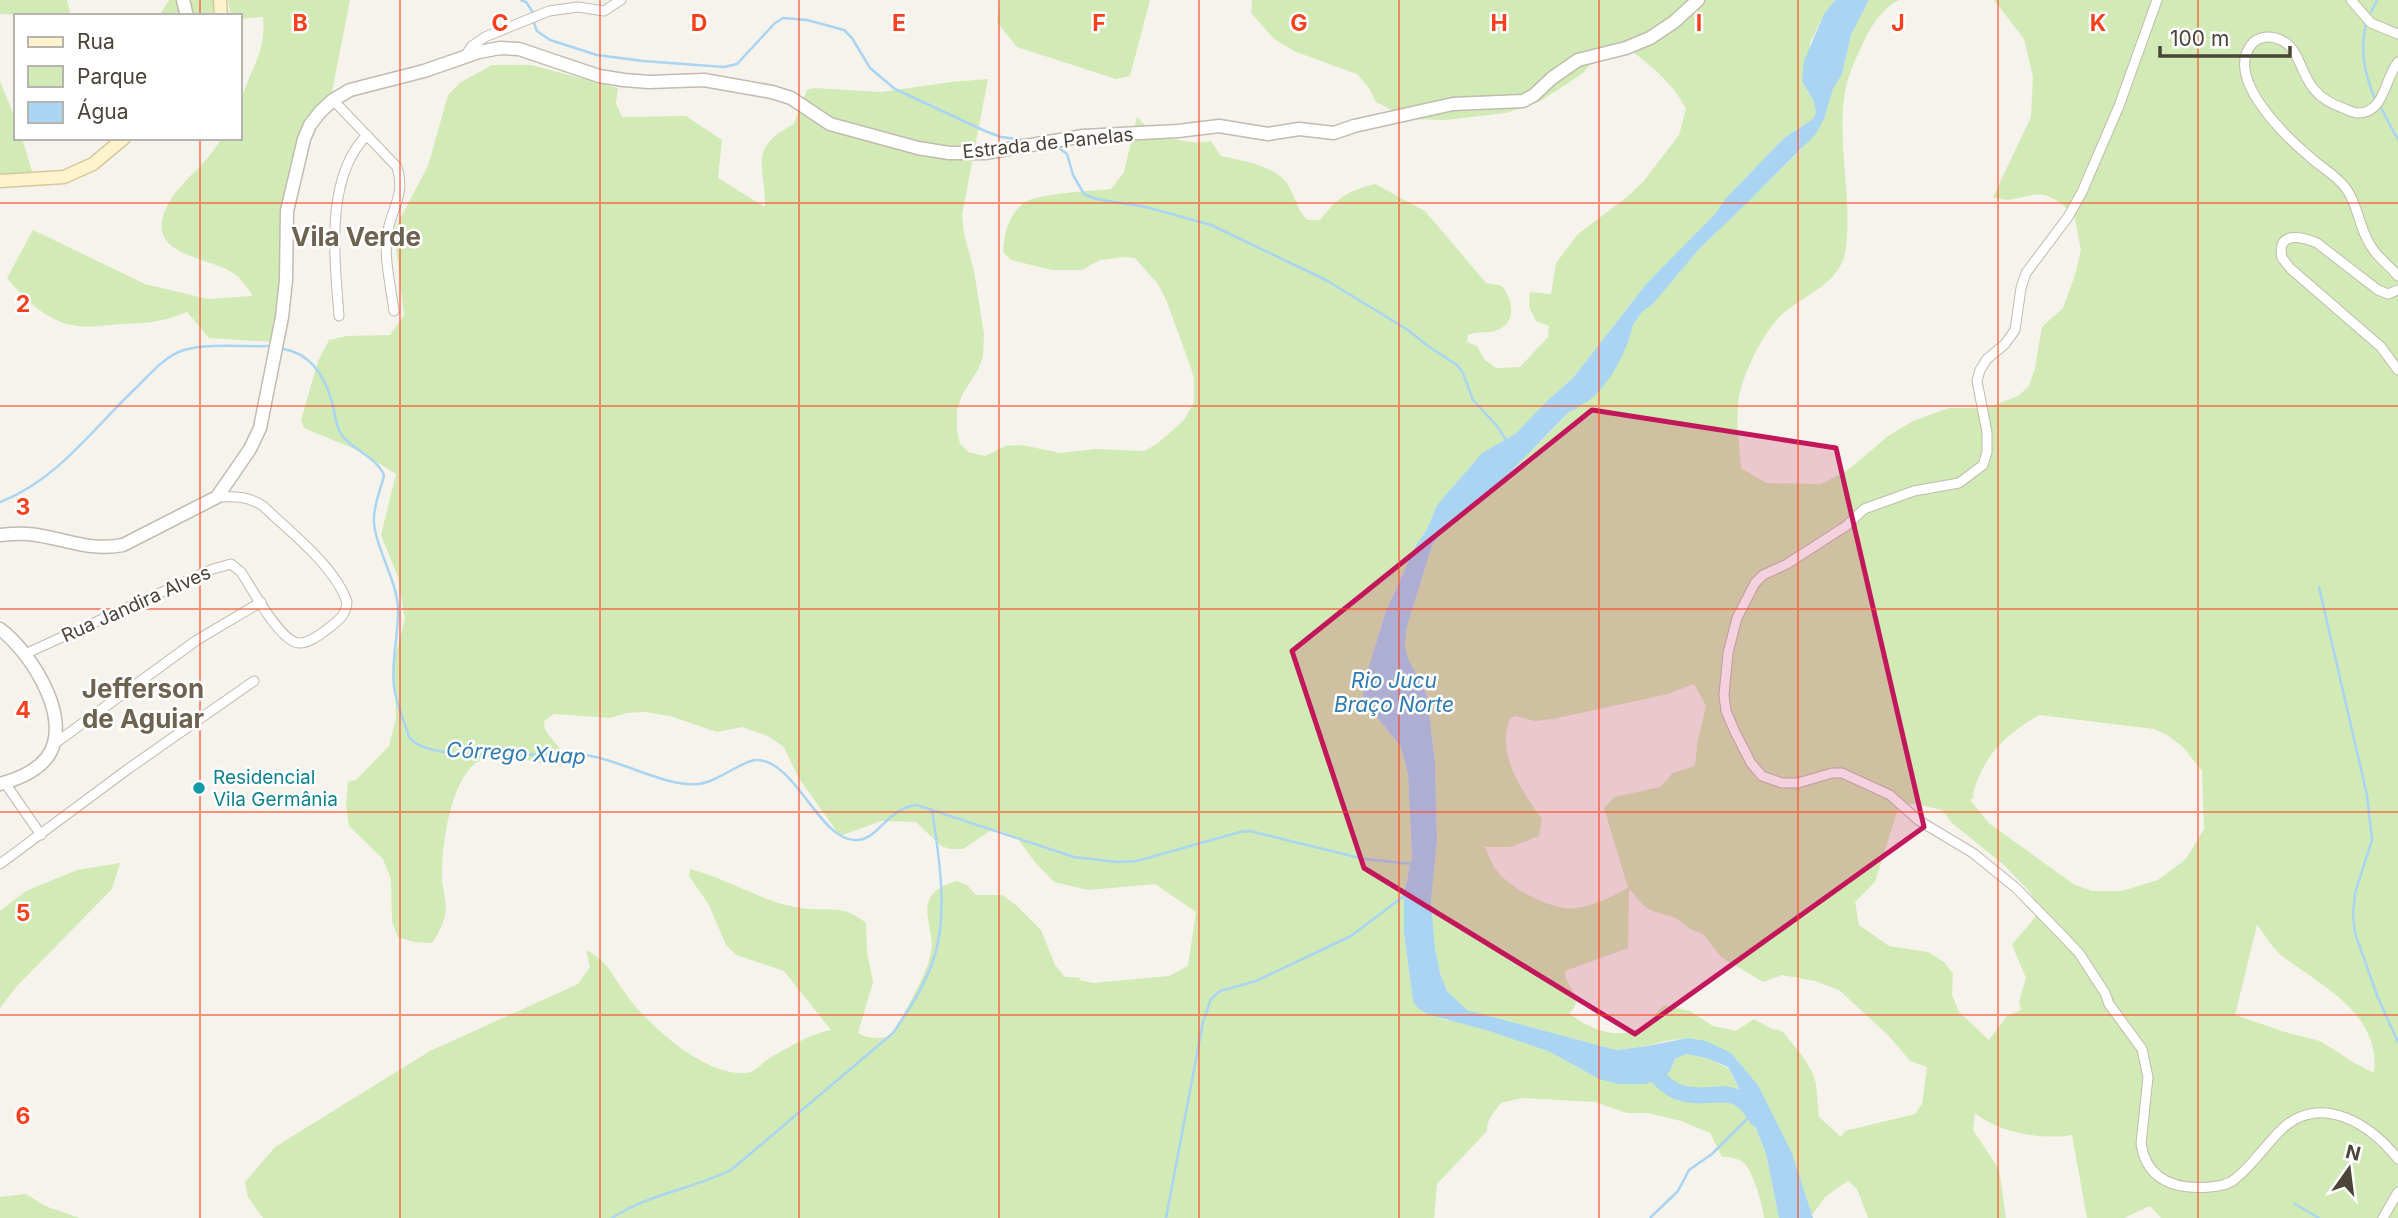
<svg xmlns="http://www.w3.org/2000/svg" width="2398" height="1218" font-family="Inter,sans-serif">
<style>
.green{fill:#d2eab5;fill-rule:evenodd}
.water{fill:#a9d4f2}
.lines{fill:none;stroke-linecap:round;stroke-linejoin:round}
.stream{stroke:#a9d4f2;stroke-width:2.5}
.river{stroke:#a9d4f2;stroke-width:16}
.minor-casing{stroke:#c2bbae;stroke-width:11}
.tertiary-casing{stroke:#c2bbae;stroke-width:15}
.secondary-casing{stroke:#d6c79b;stroke-width:15}
.minor{stroke:#fff;stroke-width:9}
.tertiary{stroke:#fff;stroke-width:12}
.secondary{stroke:#fff3cd;stroke-width:12}
.marked{fill:#c2185b;fill-opacity:0.2;stroke:#c2185b;stroke-width:5;stroke-linejoin:round}
.grid{fill:none;stroke:#fc3f1d;stroke-width:2;stroke-opacity:0.55}
.culture-dot{fill:#0f9aa8;stroke:#fff;stroke-width:2.5}
.labels{text-anchor:middle;dominant-baseline:central;stroke-width:5;stroke-linejoin:round;paint-order:stroke}
.street-label{font-size:19px;fill:#4b4439;stroke:#fff}
.culture-label{font-size:19px;fill:#0d838f;stroke:#fff;text-anchor:start}
.water-label{font-size:21px;font-style:italic;fill:#2e7ab2;stroke:#fff}
.district-label{font-size:26px;font-weight:bold;fill:#6e6250;stroke:#fff}
.grid-label{font-size:23px;text-anchor:middle;font-weight:bold;fill:#fc3f1d;stroke:#fff;stroke-width:5;stroke-linejoin:round;paint-order:stroke}
</style>
<rect width="100%" height="100%" fill="#f6f3ec"/>
<!-- green -->
<g class="green">
<polygon points="0,0 67,0 71,16 0,14"/>
<polygon points="169,0 213,0 216,16 159,16"/>
<path d="M228,0H350L332,92L308,127L285,242L274,342L209,338L187,312C164,322 147,323 122,324C108,325 92,328 78,326C50,324 24,299 7,278L33,230L145,284L208,299L253,296C248,289 242,280 236,275C210,255 142,258 167,206C175,190 190,177 202,164C210,156 216,147 222,138H240C240,129 239,119 240,110C244,74 267,59 263,17L240,19V16H231Z"/>
<polygon points="1000,0 1150,0 1130,76 1116,79 1017,47 997,22"/>
<path d="M1252,0H1835L1824,14L1810,43L1807,91L1814,102L1816,112L1813,119L1784,138L1726,198L1715,214L1647,283L1573,378L1547,401L1515,434L1482,453L1437,505L1426,531L1416,545L1386,611L1362,688L1364,701L1401,747L1408,774L1412,856L1404,894V933L1413,1001L1445,1020L1457,1021L1489,1031L1550,1052L1599,1079L1670,1071L1675,1059L1686,1054L1706,1058L1728,1068L1746,1102L1766,1154L1779,1218H1764C1763,1206 1753,1171 1744,1163C1738,1158 1730,1157 1722,1157L1710,1133L1681,1121L1648,1113H1627L1595,1102L1522,1098L1501,1103C1495,1111 1486,1120 1487,1131L1437,1184L1434,1218H263L248,1197L245,1182L275,1147L430,1051L578,984L590,967L586,950C609,962 611,974 625,993C647,1024 705,1077 746,1073C755,1072 761,1064 768,1059C786,1049 811,1033 831,1030L784,971L736,955L726,945L709,905L689,876L690,869C730,879 768,906 809,909C836,911 843,905 866,923L867,952L873,982L858,1033C868,1039 881,1039 893,1036C904,1011 927,976 931,952C935,935 922,914 930,898C935,888 947,884 957,881L967,885L976,895H1002L1017,906L1041,930L1055,965L1065,977L1081,978L1079,980L1093,983L1169,976L1188,966L1196,912L1155,884L1088,890L1054,882L1034,861L1018,839L1004,832L990,831L963,849H950L941,846L916,822L881,821L840,836L798,777L784,747L768,736L742,727L717,732L670,716L645,712L627,713L610,718L554,714L544,721L545,730L560,749L564,765C540,766 514,753 489,757C450,764 441,850 442,881C443,890 446,899 446,908C445,921 439,933 432,943L414,942L398,937L392,922L391,879L383,859L349,826L346,805L348,782L356,780L389,746L396,718L394,659L405,619L398,577L381,535L396,474L357,450L304,428L301,420L318,361L329,340L347,336L390,335L404,315L394,230L428,166L448,95L461,82L492,65H531L618,88L616,103L622,117L686,116L722,140L718,178L765,207C766,166 746,149 794,124L807,90L814,88L881,92L951,82L988,79L962,215L964,234L974,271L984,334L983,356L979,368L962,395L957,410V429L960,444L969,452L985,456L1006,446L1022,445L1060,453L1096,449L1144,451L1157,444L1184,420L1194,402V379L1191,368L1167,302L1158,284L1135,258L1125,257L1100,260L1082,270H1052L1011,260L1003,252C1004,234 1008,215 1024,203C1037,193 1093,191 1111,189L1124,172L1137,117C1152,136 1188,146 1211,141L1221,156C1242,161 1276,165 1288,185C1296,198 1296,208 1307,220H1320C1339,196 1346,192 1375,184L1425,211L1486,283L1502,286C1515,303 1517,327 1491,332C1483,333 1476,331 1468,335L1467,342L1477,346L1485,360L1496,368L1520,367L1548,337L1549,326L1536,321L1529,307L1530,292L1551,294L1556,263L1578,234L1627,197L1643,182L1679,135L1686,109C1674,84 1650,65 1628,48L1599,54L1582,74L1539,102L1506,113L1445,120L1409,119L1376,102L1369,88L1357,74L1296,52L1274,39L1251,13Z"/>
<path d="M1869,0H1899C1884,7 1872,24 1865,39C1856,58 1846,78 1844,99C1838,148 1852,199 1846,248C1841,288 1797,295 1775,322C1759,341 1740,380 1738,404C1736,425 1740,448 1741,468L1766,483L1821,484L1848,470L1888,436L1913,421L1949,408H1987L2018,396L2029,386L2035,368L2042,327L2063,308L2075,275L2081,250L2074,214C2065,207 2056,198 2044,195C2025,192 2015,205 1993,197L2031,117L2033,76L2024,39L1994,0H2398V1218H2161L2150,1206L2124,1218H2087L2072,1135C2042,1140 1999,1133 1975,1113L1973,1130L1999,1169L2006,1218H1868L1857,1189L1848,1181L1826,1196L1812,1215L1792,1153L1758,1085L1731,1053L1687,1038L1665,1041L1648,1046L1616,1050L1467,1010L1447,991L1440,973L1435,948L1431,900L1437,841L1435,761L1427,696L1408,658L1405,645L1407,626L1433,543L1459,516L1489,494L1562,420L1586,393L1642,312L1653,304L1700,248L1800,151L1824,119L1833,89L1842,74L1851,35ZM1694,684L1706,706L1697,744L1695,766L1673,773L1660,787L1614,797L1604,808L1628,888C1612,897 1595,905 1576,908C1555,912 1511,889 1498,872C1492,865 1489,855 1485,847H1511L1539,836L1542,819C1523,792 1495,753 1510,719L1515,716L1535,721L1553,719L1668,694ZM2039,715L2154,729L2167,735L2183,747L2202,771L2204,829L2186,859L2158,880L2122,891H2092L2075,885L1990,824L1970,800L1974,797L1973,793C1984,755 2005,735 2039,715ZM1902,804H1915L1942,810L1952,823L2004,865L2028,890L2040,907C2034,923 2022,931 2012,945L2026,978L2019,1002L2021,1010L2007,1016L1989,1040L1959,1012L1952,995L1953,974L1944,962L1928,952L1889,946L1859,925L1855,902L1875,882L1898,809ZM1629,889L1642,904L1650,910L1676,918L1690,929L1703,934L1721,957L1763,982L1782,975L1815,981L1839,990L1888,1035L1910,1061L1927,1067L1922,1104L1915,1114L1845,1131L1841,1137L1819,1117L1816,1083L1811,1070L1801,1054L1782,1031L1772,1029L1754,1019L1736,1031L1713,1026L1690,1011L1664,1005C1656,1013 1650,1022 1640,1028C1617,1041 1587,1028 1569,1013C1587,998 1564,987 1565,971L1628,948ZM2257,925C2265,934 2271,947 2281,955C2321,986 2381,1013 2374,1073L2353,1062L2320,1041L2285,1032L2235,1015Z"/>
<polygon points="0,81 16,121 16,138 22,138 34,178 0,174"/>
<polygon points="120,863 112,889 16,987 0,1008 0,911 26,891 77,870"/>
<polygon points="26,1194 45,1206 80,1218 0,1218 0,1197"/>
</g>
<!-- water -->
<polygon class="water" points="1835,0 1869,0 1851,35 1842,74 1833,89 1824,119 1815,135 1745,205 1700,248 1653,304 1642,312 1586,393 1574,407 1489,494 1459,516 1433,543 1407,626 1405,645 1408,658 1427,696 1435,761 1437,841 1431,901 1435,948 1440,973 1447,991 1467,1010 1616,1050 1648,1046 1687,1038 1706,1041 1731,1053 1758,1085 1792,1153 1813,1218 1779,1218 1766,1154 1746,1102 1728,1067 1706,1058 1686,1054 1675,1059 1670,1071 1663,1078 1645,1084 1619,1084 1599,1079 1550,1052 1489,1031 1427,1014 1418,1008 1413,1001 1404,933 1404,894 1412,856 1408,774 1401,747 1364,701 1362,688 1386,611 1416,545 1426,531 1437,505 1482,453 1515,434 1547,401 1573,378 1647,283 1715,214 1726,198 1784,138 1813,119 1816,112 1814,102 1802,81 1804,61 1824,14"/>
<g class="lines">
<!-- stream -->
<g class="stream">
<polyline points="521,0 526,2 534,14"/>
<polyline points="2371,12 2377,0"/>
<polyline points="534,23 537,31 550,40 597,55 643,61 724,67 737,64 775,23 783,18 807,20 844,30 852,38 870,68 895,89 985,131 1001,137 1025,140"/>
<path d="M2366,23C2360,50 2364,71 2374,97"/>
<polyline points="2381,108 2398,140"/>
<polyline points="1059,148 1067,154 1073,175 1084,194 1096,199 1146,207 1211,225 1326,280 1408,330 1428,346 1457,365 1463,373 1473,400 1497,426 1506,440"/>
<path d="M284,349C311,354 325,377 332,402C335,413 335,424 341,434C351,450 375,455 384,475C381,489 375,501 374,516C372,542 396,577 398,607C399,633 391,660 394,686C395,698 400,711 404,722C406,726 407,733 409,737C426,762 525,754 553,754C564,755 575,754 585,755C620,759 663,787 698,784C718,782 743,760 756,760C795,759 819,840 855,840C879,841 886,808 917,805L1074,857L1117,862L1137,861L1240,832L1250,831L1364,859L1413,864"/>
<path d="M0,502C58,480 94,427 138,386C151,373 165,356 184,350C210,343 242,347 270,346"/>
<polyline points="2319,587 2367,795 2372,840 2355,893 2353,915 2355,933 2378,998 2398,1042"/>
<polyline points="2295,1204 2319,1218"/>
<path d="M612,1218C649,1194 692,1189 731,1170L893,1033C908,1011 924,987 933,961C949,916 939,856 932,810"/>
<polyline points="1166,1218 1203,1022 1211,999 1220,991 1256,981 1351,936 1404,896"/>
<polyline points="1650,1218 1678,1191 1689,1170 1712,1154 1748,1118 1753,1117"/>
</g>
<!-- river -->
<g class="river">
<path d="M1570,403C1576,398 1583,396 1589,390C1605,374 1619,349 1624,327"/>
<path d="M1643,1066C1656,1072 1664,1087 1678,1092C1712,1104 1734,1077 1757,1119"/>
</g>
<!-- minor casing -->
<g class="minor-casing">
<g id="minor">
<path d="M2157,0L2119,106L2082,192L2068,217L2026,273L2021,288L2015,330L2005,344L1987,359L1980,370L1977,381L1987,432V452L1983,465L1959,483L1914,491L1864,509L1846,526L1787,564L1763,575L1755,583L1737,618L1728,653L1724,695L1726,711L1735,732L1751,763L1762,776L1782,783H1798L1832,773H1842L1890,795L1918,820L1973,853L2016,888L2059,932L2079,953L2105,993L2109,1004L2142,1049L2148,1077L2141,1144C2147,1181 2176,1190 2210,1187C2219,1186 2228,1185 2235,1179C2253,1165 2266,1144 2283,1128C2322,1093 2372,1125 2398,1159"/>
<polyline points="2351,0 2371,23 2398,34"/>
<polyline points="465,56 472,46 485,37 549,11 578,7 604,11 621,0"/>
<path d="M2398,62C2384,79 2385,113 2358,113C2353,113 2348,110 2343,108C2295,92 2308,53 2281,40C2271,35 2258,36 2251,45C2225,79 2286,137 2311,158C2322,168 2339,177 2347,190C2357,204 2359,224 2367,239C2374,255 2387,263 2398,276"/>
<path d="M333,100L397,167C406,195 391,209 387,235C384,260 391,287 394,311"/>
<path d="M2398,290L2388,294L2378,290L2317,243C2301,236 2276,231 2282,258L2291,269L2381,347L2398,370"/>
<path d="M339,316C335,260 324,178 367,135"/>
<path d="M27,653L213,569L231,564L241,572C251,587 281,644 300,643C309,643 318,636 325,631C336,622 346,617 347,602C335,566 290,532 263,506C248,496 235,496 217,497"/>
<polyline points="54,744 197,640 261,602"/>
<polyline points="5,783 41,835"/>
<polyline points="0,864 128,769 254,681"/>
<polyline points="2383,1218 2398,1192"/>
</g>
</g>
<!-- tertiary casing -->
<g class="tertiary-casing">
<g id="tertiary">
<polyline points="183,0 187,16"/>
<path d="M0,535C9,534 19,533 28,534C63,537 86,552 123,545L217,497L250,449L260,428L282,317L286,280L287,211L304,139L310,125L320,112L333,100L350,90L424,71L479,52L500,48L519,49L599,76L624,80L649,82L704,80L772,92L791,98L830,124L918,148L949,153H985L1083,136L1178,131L1219,126L1268,134L1299,129L1334,133L1354,126L1453,104L1523,101L1534,95L1552,78L1578,60L1626,48L1650,38L1674,22L1698,0"/>
<path d="M0,629C28,650 64,705 54,743C48,767 22,778 0,784"/>
</g>
</g>
<!-- secondary casing -->
<g class="secondary-casing">
<g id="secondary">
<polyline points="220,0 221,16"/>
<polyline points="0,181 64,177 93,164 124,138"/>
</g>
</g>
<!-- minor -->
<use href="#minor" class="minor"/>
<!-- tertiary -->
<use href="#tertiary" class="tertiary"/>
<!-- secondary -->
<use href="#secondary" class="secondary"/>
</g>
<!-- marked area -->
<path class="marked" d="M1592,410L1836,448L1924,827L1635,1034L1364,868L1292,651Z"/>
<!-- grid -->
<path class="grid" d="M200,0V16M400,0V1218M600,0V1218M799,0V1218M999,0V1218M1199,0V1218M1399,0V1218M1599,0V1218M1798,0V1218M1998,0V1218M2198,0V1218M200,138V1218M0,203H2398M0,406H2398M0,609H2398M0,812H2398M0,1015H2398"/>
<!-- markers -->
<circle class="culture-dot" cx="199" cy="788" r="7"/>
<g class="labels">
<!-- street labels -->
<g class="street-label">
<text transform="translate(1048 143) rotate(-6)">Estrada de Panelas</text>
<text transform="translate(136 604) rotate(-24)">Rua Jandira Alves</text>
</g>
<!-- culture labels -->
<g class="culture-label">
<text x="213" y="777">Residencial<tspan x="213" dy="22">Vila Germânia</tspan></text>
</g>
<!-- water labels -->
<g class="water-label">
<text x="1394" y="680">Rio Jucu<tspan x="1394" dy="24">Braço Norte</tspan></text>
<text transform="translate(516 753) rotate(3)">Córrego Xuap</text>
</g>
<!-- district labels -->
<g class="district-label">
<text x="356" y="236">Vila Verde</text>
<text x="143" y="688">Jefferson<tspan x="143" dy="30">de Aguiar</tspan></text>
</g>
</g>
<g class="grid-label">
<text x="300" y="31">B</text>
<text x="500" y="31">C</text>
<text x="699" y="31">D</text>
<text x="899" y="31">E</text>
<text x="1099" y="31">F</text>
<text x="1299" y="31">G</text>
<text x="1499" y="31">H</text>
<text x="1699" y="31">I</text>
<text x="1898" y="31">J</text>
<text x="2098" y="31">K</text>
<text x="23" y="312">2</text>
<text x="23" y="515">3</text>
<text x="23" y="718">4</text>
<text x="23" y="921">5</text>
<text x="23" y="1124">6</text>
</g>
<!-- legend -->
<rect x="14" y="14" width="228" height="126" fill="#ffffff" stroke="#b7b4b0" stroke-width="2"/>
<rect x="28" y="37" width="35" height="10" fill="#fff3cd" stroke="#b7b4b0" stroke-width="2"/>
<text x="77" y="49" font-size="21" fill="#4b4439">Rua</text>
<rect x="28" y="66" width="35" height="21" fill="#d2eab5" stroke="#b7b4b0" stroke-width="2"/>
<text x="77" y="84" font-size="21" fill="#4b4439">Parque</text>
<rect x="28" y="102" width="35" height="21" fill="#a9d4f2" stroke="#b7b4b0" stroke-width="2"/>
<text x="77" y="119" font-size="21" fill="#4b4439">Água</text>
<!-- north arrow -->
<g transform="translate(2349 1169) rotate(14)" stroke="#ffffff" stroke-width="5" paint-order="stroke">
<path d="M0-5L12 26L0 18L-12 26Z" fill="#4b4439"/>
<text y="-10" font-size="19" font-weight="bold" text-anchor="middle" fill="#4b4439">N</text>
</g>
<!-- scale -->
<path d="M2160 46v10h130v-10" fill="none" stroke="#4b4439" stroke-width="3.5"/>
<text x="2170" y="46" font-size="21" fill="#4b4439" stroke="#ffffff" stroke-width="5" paint-order="stroke">100 m</text>
</svg>
